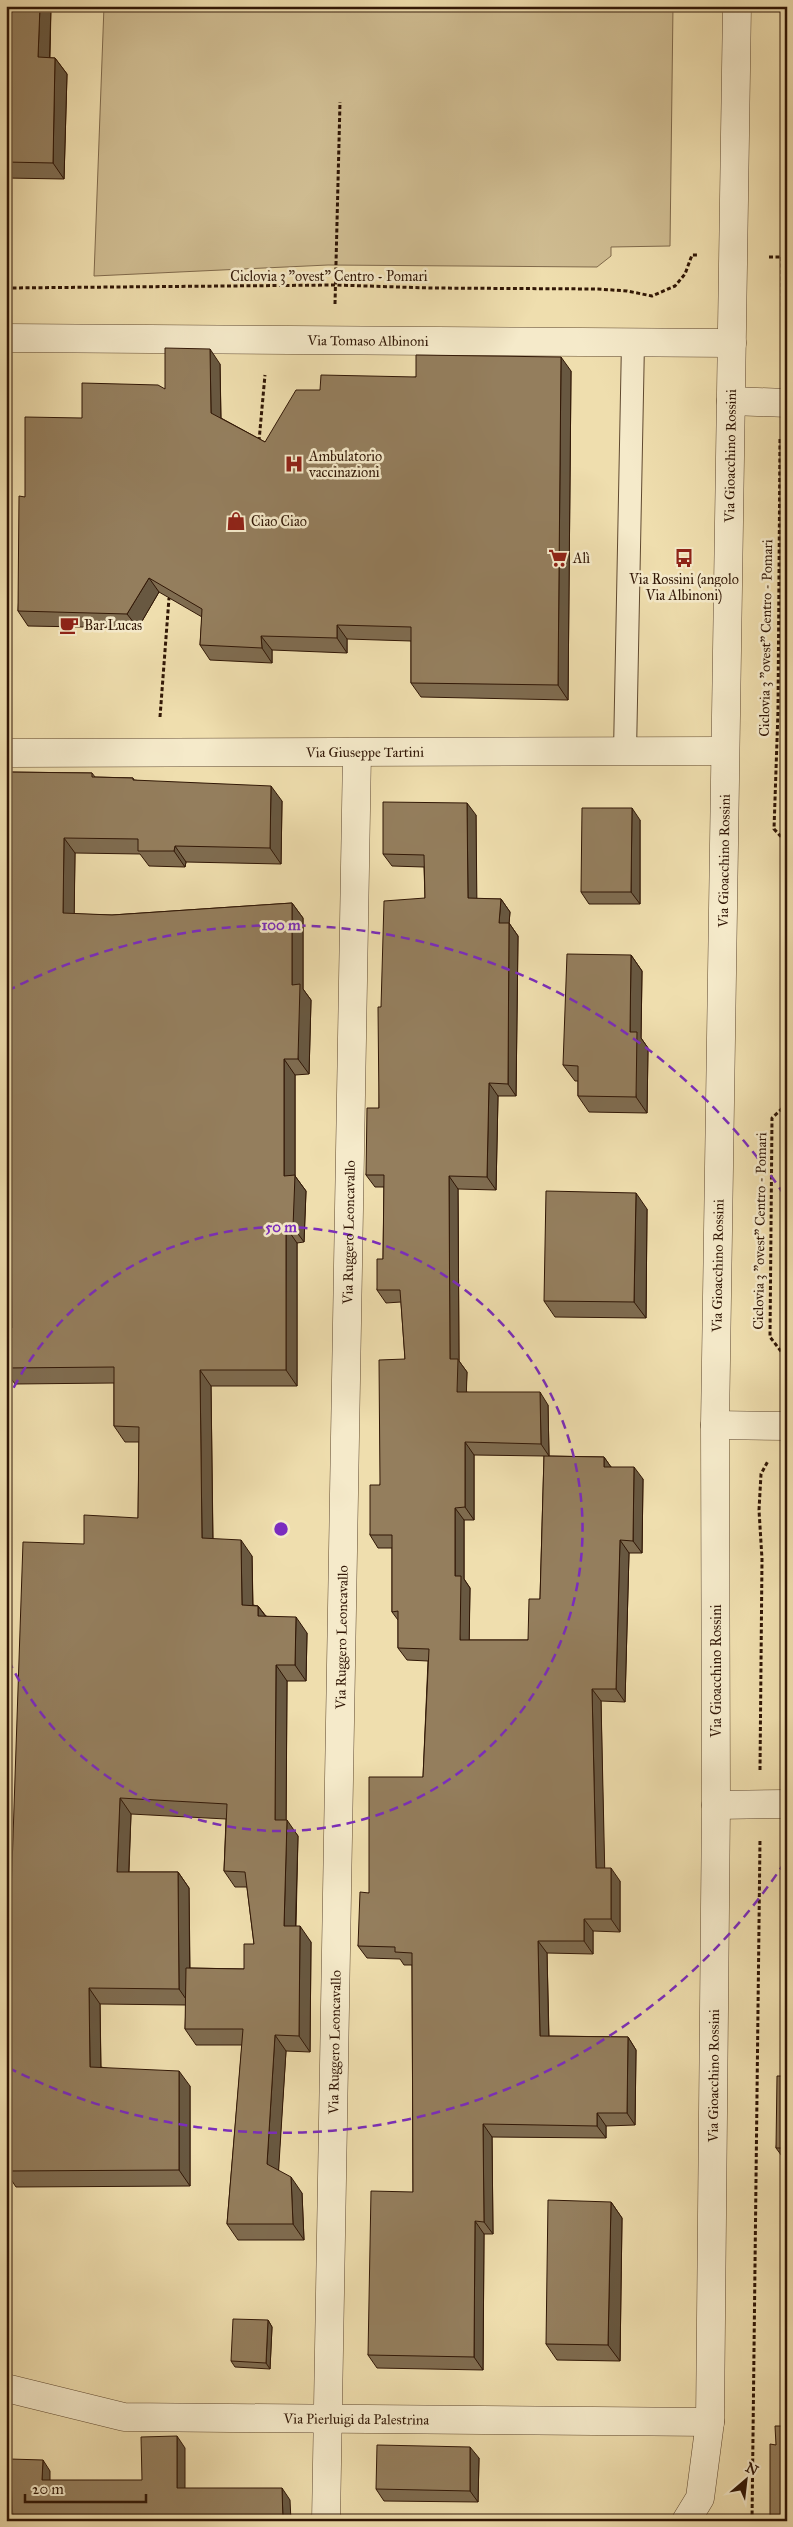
<svg xmlns="http://www.w3.org/2000/svg" width="793" height="2527" font-family="'IM FELL Great Primer',serif">
<style>
.green{fill:#cfbc91;stroke:#806a4c}
.lines{fill:none;stroke-linecap:round;stroke-linejoin:round}
.service-casing{stroke:#604930;stroke-width:24}
.minor-casing{stroke:#604930;stroke-width:29}
.path{stroke:#311706;stroke-width:3;stroke-dasharray:4 2.5;stroke-linecap:butt}
.service{stroke:#f5eaca;stroke-width:22}
.minor{stroke:#f5eaca;stroke-width:28}
.wall{fill:#7f6c50;stroke:#311706;fill-rule:evenodd}
.shaded-wall{fill:#685841;stroke:#311706}
.building{fill:#947e5d;stroke:#311706}
.ring{fill:none;stroke:#7b2cbf;stroke-width:2.5;stroke-dasharray:9 6}
.labels{text-anchor:middle;dominant-baseline:central;stroke-width:5;stroke-linejoin:round;paint-order:stroke}
.street-label{font-size:14px;fill:#311706;stroke:#f5eaca}
.poi-label{font-size:14px;fill:#311706;stroke:#f5eaca;text-anchor:start}
.centre{fill:#7b2cbf;stroke:#f5eaca;stroke-width:2.5}
.ring-label{font-size:15px;text-anchor:middle;font-weight:bold;fill:#7b2cbf;stroke:#f5eaca;stroke-width:5;stroke-linejoin:round;paint-order:stroke}
</style>
<rect width="100%" height="100%" fill="#efdeae"/>
<filter id="stains"><feTurbulence type="fractalNoise" baseFrequency=".004" numOctaves="4"/><feColorMatrix values="0 0 0 0 .2 0 0 0 0 .09 0 0 0 0 .02 0 0 0 .5 -.17"/></filter>
<radialGradient id="worn" r=".72"><stop offset=".6" stop-color="#630" stop-opacity="0"/><stop offset="1" stop-color="#630" stop-opacity=".3"/></radialGradient>
<!-- green -->
<polygon class="green" points="104,6 673,6 670,246 611,247 611,256 597,267 328,265 94,276"/>
<g class="lines">
<!-- service casing -->
<g class="service-casing">
<polyline id="service" points="625,752 633,342"/>
</g>
<!-- minor casing -->
<g class="minor-casing">
<g id="minor">
<path id="s1" d="M6,338L732,343"/>
<polyline points="731,401 787,403"/>
<path id="s2" d="M6,753L724,751"/>
<polyline points="715,1425 787,1426"/>
<polyline points="716,1805 787,1804"/>
<path id="s3" d="M6,2388L124,2417L710,2422"/>
<path id="s4" d="M326,2521L357,753"/>
<path id="s5" d="M686,2521L700,2498L710,2422L716,1805L715,1425L737,6"/>
</g>
</g>
<!-- path -->
<g class="path">
<polyline points="769,257 782,257 783,368"/>
<polyline points="6,288 335,285 430,288 598,289 627,291 652,296 675,286 685,274 692,255 698,255"/>
<polyline points="335,304 340,102"/>
<polyline points="780,439 778,711 774,829 787,843"/>
<polyline points="259,441 265,375"/>
<polyline points="160,717 169,598"/>
<polyline points="787,1104 772,1118 770,1337 787,1359"/>
<polyline points="760,1770 762,1559 759,1510 761,1474 768,1461"/>
<polyline points="752,2521 760,1839"/>
</g>
<!-- service -->
<use href="#service" class="service"/>
<!-- minor -->
<use href="#minor" class="minor"/>
</g>
<!-- wall -->
<g class="wall">
<polygon points="6,6 51,6 50,58 55,58 67,74 64,179 6,178"/>
<polygon points="220,364 221,418 265,442 320,390 416,377 571,371 568,700 421,697 411,683 411,641 347,639 347,653 272,650 272,663 210,660 200,645 202,617 159,592 138,628 28,626 18,611 25,497 82,418 165,389"/>
<path d="M6,772L92,773L95,777L133,778L134,780L282,801L281,864L186,862L185,867L149,866L140,854L75,853L74,914L112,915L292,903L303,918V989L311,1000L309,1074L295,1075V1176L306,1191L304,1242L297,1243V1386H211L213,1539L252,1556L253,1605L258,1606L266,1616L307,1633L306,1681H287L286,1820L298,1836L296,1926L311,1942L310,2052L286,2051L278,2170L302,2193L304,2240H238L227,2224L242,2045H196L185,2029L186,2005L100,2004L101,2067L190,2086V2186L16,2187L6,2172V1955H9L84,1544L138,1518L139,1442H125L114,1426V1383L15,1384L6,1372V1328H12L11,1233L6,1226ZM131,1814L226,1819L224,1871L235,1887H247L254,1944L244,1969L190,1968L189,1888L178,1872H129Z"/>
<path d="M476,815V899H501L510,912L509,923L518,936L516,1096H498L496,1190L458,1189L459,1361L467,1372L466,1392L548,1405L549,1456L604,1457L611,1467L643,1479L642,1553H629L625,1702L601,1701L604,1868L620,1881V1932L593,1931V1954L547,1953L549,2036L628,2037L636,2050L635,2125L606,2126V2138L492,2137L493,2234H484L483,2370L377,2368L368,2355L413,2192L412,1965H404L400,1959L367,1958L358,1946L369,1893L423,1777L428,1661L407,1660L398,1648V1620L392,1612V1548H378L370,1535L405,1359L401,1302L386,1303L377,1290L383,1259L384,1187H375L366,1175L379,1108L381,1007L425,898L424,867L392,866L383,854ZM474,1455L544,1456L540,1599L528,1640H469L470,1588L464,1579V1520H474Z"/>
<polygon points="640,820 640,904 589,904 581,892"/>
<polygon points="631,955 642,971 641,1038 648,1048 647,1113 589,1112 578,1096 578,1081 575,1081 563,1065"/>
<polygon points="647,1209 646,1318 555,1317 544,1301"/>
<polygon points="787,1457 787,1736 783,1730"/>
<polygon points="787,1831 787,2163 776,2148 786,2076"/>
<polygon points="611,2202 622,2218 620,2361 557,2360 546,2344"/>
<polygon points="268,2320 272,2327 270,2369 235,2367 231,2361"/>
<polygon points="479,2458 478,2502 384,2501 376,2489"/>
</g>
<!-- shaded-wall -->
<g class="shaded-wall">
<polygon points="40,6 51,6 49,73 38,57"/>
<polygon points="55,58 67,74 64,179 53,163"/>
<polygon points="210,349 220,364 221,427 211,413"/>
<polygon points="561,357 571,371 568,700 558,685"/>
<polygon points="149,578 159,592 138,628 127,614"/>
<polygon points="337,625 347,639 347,653 337,638"/>
<polygon points="261,636 272,650 272,663 262,648"/>
<polygon points="271,786 282,801 281,864 270,848"/>
<polygon points="467,803 476,815 477,911 468,898"/>
<polygon points="632,808 640,820 640,904 631,892"/>
<polygon points="64,838 75,853 74,929 63,913"/>
<polygon points="175,846 186,862 185,867 174,851"/>
<polygon points="501,899 510,912 508,936 499,923"/>
<polygon points="292,903 303,918 303,989 311,1000 309,1074 298,1059 292,985"/>
<polygon points="509,923 518,936 516,1096 508,1084"/>
<polygon points="631,955 642,971 641,1038 648,1048 647,1113 636,1097 630,1032"/>
<polygon points="284,1059 295,1075 295,1176 306,1191 304,1242 293,1227 284,1176"/>
<polygon points="489,1083 498,1096 496,1190 487,1177"/>
<polygon points="449,1176 458,1189 459,1361 467,1372 466,1405 457,1392 450,1359"/>
<polygon points="636,1193 647,1209 646,1318 634,1302"/>
<polygon points="286,1227 297,1243 297,1386 286,1370"/>
<polygon points="200,1370 211,1386 213,1554 202,1538"/>
<polygon points="540,1392 548,1405 549,1456 541,1444"/>
<polygon points="465,1442 474,1455 474,1520 465,1507"/>
<polygon points="604,1457 613,1470 604,1467"/>
<polygon points="634,1467 643,1479 642,1553 633,1541"/>
<polygon points="455,1508 464,1520 464,1579 470,1588 469,1653 460,1640 455,1576"/>
<polygon points="241,1540 252,1556 253,1621 242,1605"/>
<polygon points="620,1540 629,1553 625,1702 616,1689"/>
<polygon points="258,1606 269,1621 258,1616"/>
<polygon points="296,1617 307,1633 306,1681 295,1665"/>
<polygon points="276,1665 287,1681 286,1835 275,1820"/>
<polygon points="592,1689 601,1701 605,1881 596,1868"/>
<polygon points="120,1798 131,1814 128,1888 117,1872"/>
<polygon points="287,1820 298,1836 295,1941 284,1926"/>
<polygon points="611,1868 620,1881 620,1932 611,1919"/>
<polygon points="178,1872 189,1888 190,2005 179,1989"/>
<polygon points="584,1919 593,1931 593,1954 584,1941"/>
<polygon points="300,1926 311,1942 310,2052 299,2036"/>
<polygon points="538,1941 547,1953 549,2048 540,2036"/>
<polygon points="89,1988 100,2004 101,2082 90,2067"/>
<polygon points="275,2035 286,2051 278,2180 267,2164"/>
<polygon points="628,2037 636,2050 635,2125 627,2113"/>
<polygon points="179,2071 190,2086 190,2186 179,2170"/>
<polygon points="597,2113 606,2126 606,2138 597,2126"/>
<polygon points="483,2124 492,2137 493,2234 484,2222"/>
<polygon points="291,2177 302,2193 304,2240 293,2224"/>
<polygon points="611,2202 622,2218 620,2361 608,2345"/>
<polygon points="475,2221 484,2234 483,2370 474,2357"/>
<polygon points="268,2320 272,2327 270,2369 266,2363"/>
<polygon points="177,2436 185,2448 185,2500 177,2488"/>
<polygon points="470,2447 479,2458 478,2502 470,2491"/>
<polygon points="43,2460 50,2471 50,2492 42,2480"/>
<polygon points="282,2488 290,2500 291,2521 283,2521"/>
</g>
<!-- building -->
<g class="building">
<polygon points="6,6 40,6 38,57 55,58 53,163 6,162"/>
<polygon points="165,348 210,349 211,413 265,442 296,390 320,390 321,375 416,377 416,355 561,357 558,685 411,683 411,627 337,625 337,638 261,636 262,648 200,645 202,609 149,578 127,614 18,611 19,496 25,497 25,417 82,418 82,383 158,385 165,389"/>
<polygon points="6,772 92,773 92,777 133,778 133,780 271,786 270,848 175,846 174,851 138,851 138,839 64,838 63,913 112,915 292,903 292,985 300,984 298,1059 284,1059 284,1176 295,1175 293,1227 286,1227 286,1370 200,1370 202,1538 241,1540 242,1605 258,1606 258,1616 296,1617 295,1665 276,1665 275,1820 287,1820 284,1926 300,1926 299,2036 275,2035 267,2164 291,2177 293,2224 227,2224 243,2029 185,2029 186,1968 244,1969 244,1944 254,1944 245,1872 224,1871 227,1804 120,1798 117,1872 178,1872 179,1989 89,1988 90,2067 179,2071 179,2170 6,2171 6,1955 9,1955 23,1542 84,1544 84,1515 138,1518 139,1427 114,1426 114,1367 6,1368 6,1328 12,1328 11,1220 6,1220"/>
<polygon points="383,802 467,803 468,898 501,899 499,923 509,923 508,1084 489,1083 487,1177 449,1176 450,1359 458,1359 457,1392 540,1392 541,1444 465,1442 465,1507 455,1508 455,1576 461,1576 460,1640 528,1640 529,1599 540,1599 544,1456 604,1457 604,1467 634,1467 633,1541 620,1540 616,1689 592,1689 596,1868 611,1868 611,1919 584,1919 584,1941 538,1941 540,2036 628,2037 627,2113 597,2113 597,2126 483,2124 484,2222 475,2221 474,2357 368,2355 371,2191 413,2192 412,1953 395,1952 395,1947 358,1946 360,1892 369,1893 369,1777 423,1777 429,1649 398,1648 398,1611 392,1612 392,1535 370,1535 370,1485 380,1485 379,1360 405,1359 400,1290 377,1290 377,1259 383,1259 384,1175 366,1175 367,1108 379,1108 378,1007 381,1007 384,901 425,898 424,855 383,854"/>
<polygon points="582,808 632,808 631,892 581,892"/>
<polygon points="567,954 631,955 630,1032 637,1032 636,1097 578,1096 578,1066 563,1065"/>
<polygon points="546,1191 636,1193 634,1302 544,1301"/>
<polygon points="785,1457 787,1457 787,1730 783,1730"/>
<polygon points="783,1831 787,1831 787,2148 776,2148 777,2076 786,2076"/>
<polygon points="548,2200 611,2202 608,2345 546,2344"/>
<polygon points="787,2248 787,2266 783,2249"/>
<polygon points="233,2319 268,2320 266,2363 231,2361"/>
<polygon points="775,2426 787,2426 787,2521 770,2521 770,2444 776,2445"/>
<polygon points="177,2436 177,2488 282,2488 283,2521 13,2521 10,2459 43,2460 42,2480 142,2480 141,2437"/>
<polygon points="377,2445 470,2447 470,2491 376,2489"/>
</g>
<!-- distance rings -->
<g class="ring">
<path d="M7 1401A302 302 0 1 1 7 1657"/>
<path d="M785 1862A604 604 0 0 1 7 2067M7 991A604 604 0 0 1 785 1196"/>
</g>
<!-- icons -->
<defs>
<g id="hospital-bare" transform="scale(1.5)"><path d="M-5-5h3v3.5h4V-5h3V5h-3V1.5h-4V5h-3Z" fill="#8f2418" stroke="#f5eaca" stroke-width="2.5" paint-order="stroke"/></g>
<g id="shop-bare" transform="scale(1.5)"><path d="M-5-2.5h2.3a2.7 3.5 0 0 1 5.4 0H5L5.5 6h-11ZM-1.5-2.5h3a1.5 2.3 0 0 0-3 0Z" fill="#8f2418" stroke="#f5eaca" stroke-width="2.5" paint-order="stroke"/></g>
<g id="supermarket-bare" transform="scale(1.5)"><path d="M-6-5.5h2.5l.6 2H6L4.5 2H-2.5L-4.4-4H-6ZM-1.5 3.2a1.3 1.3 0 1 0 .1 0ZM3 3.2a1.3 1.3 0 1 0 .1 0Z" fill="#8f2418" stroke="#f5eaca" stroke-width="2.5" paint-order="stroke"/></g>
<g id="bus-bare" transform="scale(1.5)"><path d="M-5-6H5V4H4V6H2V4H-2V6H-4V4H-5ZM-3.5-4V0h7V-4ZM-3.5 1.2v1.5H-2V1.2ZM2 1.2v1.5H3.5V1.2Z" fill="#8f2418" stroke="#f5eaca" stroke-width="2.5" paint-order="stroke"/></g>
<g id="cafe-bare" transform="scale(1.5)"><path d="M-5.5-4.5H6V0H3Q3 3.5 0 3.5H-2.5Q-5.5 3.5-5.5 0ZM3-3.2v2h1.7v-2ZM-6 4.5H4V6H-6Z" fill="#8f2418" stroke="#f5eaca" stroke-width="2.5" paint-order="stroke"/></g>
</defs>
<g fill-rule="evenodd">
<use href="#hospital-bare" x="294" y="464"/>
<use href="#shop-bare" x="236" y="521"/>
<use href="#supermarket-bare" x="558" y="558"/>
<use href="#bus-bare" x="684" y="558"/>
<use href="#cafe-bare" x="69" y="625"/>
</g>
<g class="labels">
<!-- street labels -->
<g class="street-label">
<text x="329" y="276">Ciclovia 3 "ovest" Centro - Pomari</text>
<text stroke="none"><textPath href="#s1" startOffset="362">Via Tomaso Albinoni</textPath></text>
<text stroke="none"><textPath href="#s5" startOffset="2070">Via Gioacchino Rossini</textPath></text>
<text transform="translate(766 638) rotate(-89)">Ciclovia 3 "ovest" Centro - Pomari</text>
<text stroke="none"><textPath href="#s2" startOffset="359">Via Giuseppe Tartini</textPath></text>
<text stroke="none"><textPath href="#s5" startOffset="1665">Via Gioacchino Rossini</textPath></text>
<text transform="translate(760 1231) rotate(-89)">Ciclovia 3 "ovest" Centro - Pomari</text>
<text stroke="none"><textPath href="#s4" startOffset="1289">Via Ruggero Leoncavallo</textPath></text>
<text stroke="none"><textPath href="#s5" startOffset="1260">Via Gioacchino Rossini</textPath></text>
<text stroke="none"><textPath href="#s4" startOffset="884">Via Ruggero Leoncavallo</textPath></text>
<text transform="translate(716 1671) rotate(-90)">Via Gioacchino Rossini</text>
<text stroke="none"><textPath href="#s4" startOffset="479">Via Ruggero Leoncavallo</textPath></text>
<text stroke="none"><textPath href="#s5" startOffset="450">Via Gioacchino Rossini</textPath></text>
<text stroke="none"><textPath href="#s3" startOffset="354">Via Pierluigi da Palestrina</textPath></text>
</g>
<!-- poi labels -->
<g class="poi-label">
<text x="309" y="456">Ambulatorio<tspan x="309" dy="16">vaccinazioni</tspan></text>
<text x="251" y="521">Ciao Ciao</text>
<text x="573" y="558">Alì</text>
<text x="684" y="579" text-anchor="middle">Via Rossini (angolo<tspan x="684" dy="16">Via Albinoni)</tspan></text>
<text x="84" y="625">Bar Lucas</text>
</g>
</g>
<circle cx="281" cy="1529" r="8" class="centre"/>
<g class="ring-label">
<text x="281" y="930">100 m</text>
<text x="281" y="1232">50 m</text>
</g>
<!-- margin -->
<rect width="793" height="2527" fill="none" stroke="#efdeae" stroke-width="25"/>
<rect x="8" y="8" width="778" height="2512" fill="none" stroke="#311706" stroke-width="2.5"/>
<rect x="12" y="12" width="768" height="2502" fill="none" stroke="#311706"/>
<!-- north arrow -->
<g transform="translate(746 2480) rotate(28)" stroke="#f5eaca" stroke-width="4" paint-order="stroke">
<path d="M0-4L9 19L0 12L-9 19Z" fill="#311706"/>
<text y="-8" font-size="14" font-weight="bold" text-anchor="middle" fill="#311706">N</text>
</g>
<!-- scale -->
<path d="M25 2494v8h121v-8" fill="none" stroke="#311706" stroke-width="2.5"/>
<text x="32" y="2494" font-size="15" fill="#311706" stroke="#f5eaca" stroke-width="4" paint-order="stroke">20 m</text>
<rect width="100%" height="100%" filter="url(#stains)"/>
<rect width="100%" height="100%" fill="url(#worn)"/>
</svg>
